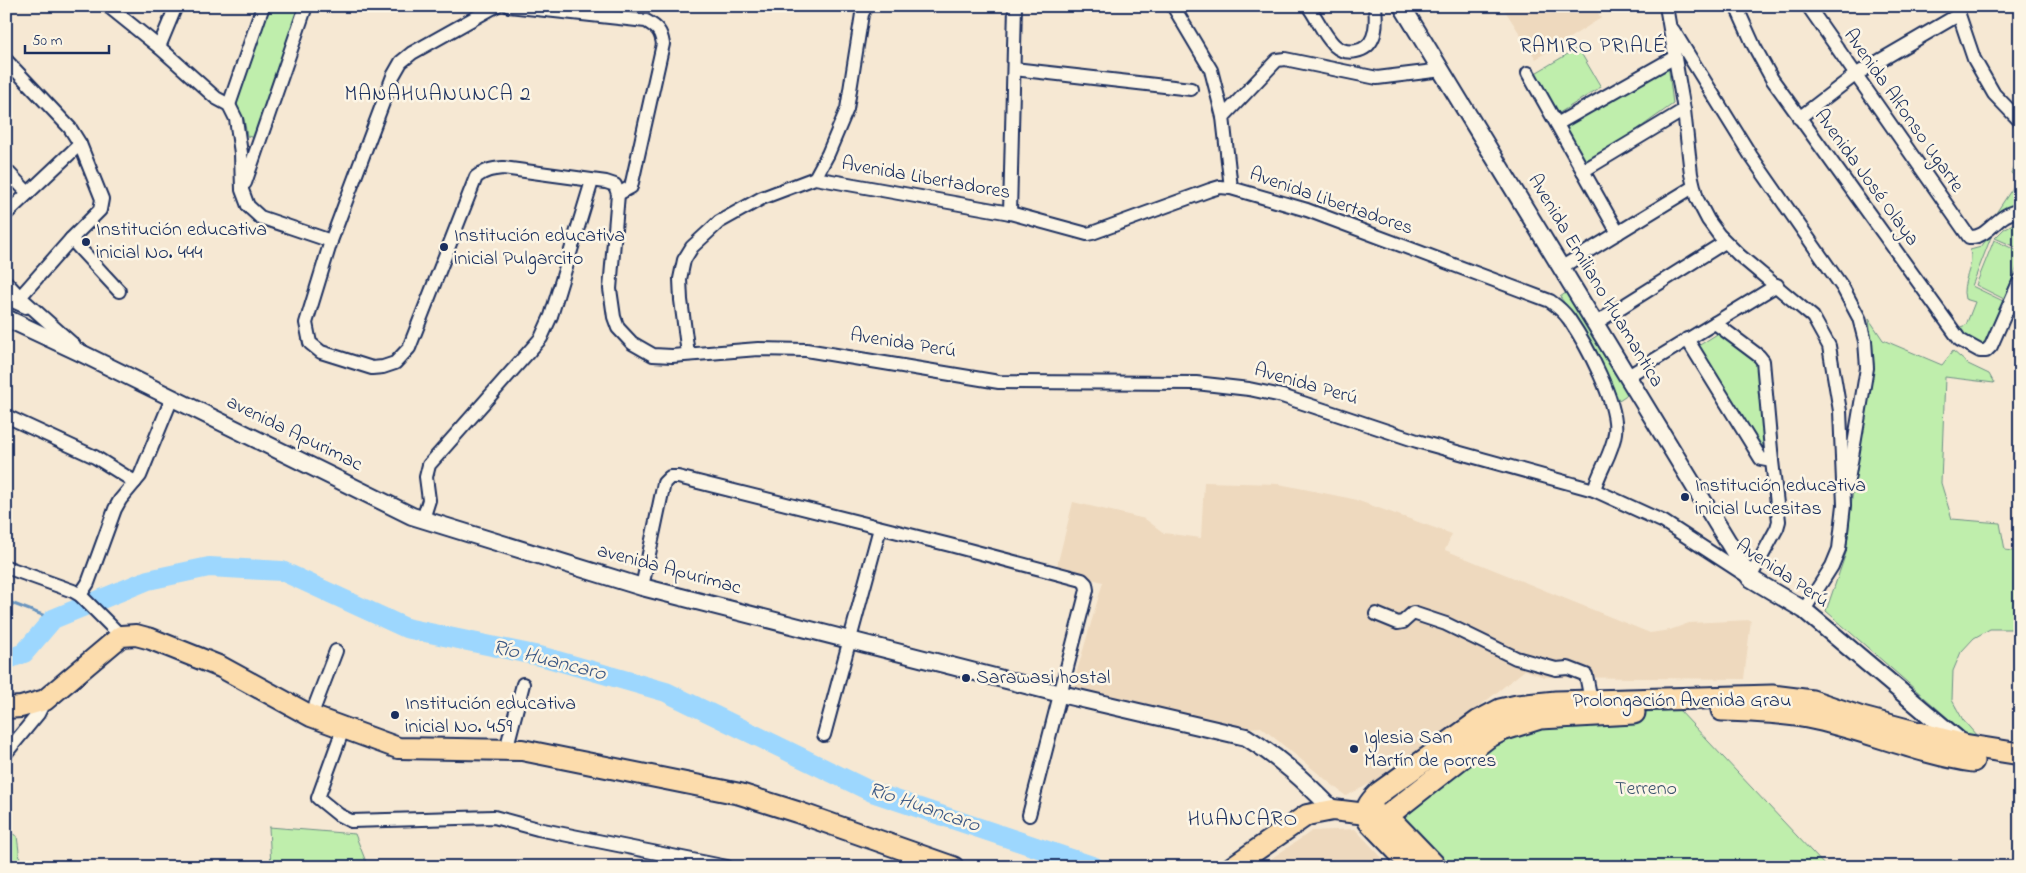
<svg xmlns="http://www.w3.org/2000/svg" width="2026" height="873" font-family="'Indie Flower',sans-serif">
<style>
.built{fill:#eed9be}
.green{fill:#bfeeac;stroke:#6d8e85}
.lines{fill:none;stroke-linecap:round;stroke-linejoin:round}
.stream{stroke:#6994be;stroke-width:3}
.river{stroke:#9dd7fe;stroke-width:20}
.minor-casing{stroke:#1b2f5e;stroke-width:16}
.tertiary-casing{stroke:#1b2f5e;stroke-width:20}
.primary-casing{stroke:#1b2f5e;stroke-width:24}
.trunk-casing{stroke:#1b2f5e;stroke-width:25}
.minor{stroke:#fcf5e5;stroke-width:12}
.tertiary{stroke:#fcf5e5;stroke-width:16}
.primary{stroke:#fcdcac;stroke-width:20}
.trunk{stroke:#fcdcac;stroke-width:21}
.poi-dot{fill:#1b2f5e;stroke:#fcf5e5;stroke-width:2}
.labels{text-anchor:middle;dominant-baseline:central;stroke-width:5;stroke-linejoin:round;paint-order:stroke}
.street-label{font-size:20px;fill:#1b2f5e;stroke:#fcf5e5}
.poi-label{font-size:20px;fill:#1b2f5e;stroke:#fcf5e5;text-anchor:start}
.park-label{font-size:20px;fill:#3c556e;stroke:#fcf5e5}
.neighbourhood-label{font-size:21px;letter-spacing:1px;fill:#1b2f5e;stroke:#fcf5e5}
.water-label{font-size:21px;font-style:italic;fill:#3c5986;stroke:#fcf5e5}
</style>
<rect width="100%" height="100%" fill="#f6e8d3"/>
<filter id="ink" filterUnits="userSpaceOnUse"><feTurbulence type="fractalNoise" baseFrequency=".02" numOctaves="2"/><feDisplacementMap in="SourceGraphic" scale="10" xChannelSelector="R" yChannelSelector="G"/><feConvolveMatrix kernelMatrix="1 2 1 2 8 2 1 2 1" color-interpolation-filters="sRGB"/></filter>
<g filter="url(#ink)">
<!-- built -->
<g class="built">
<polygon points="1502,6 1594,6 1601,18 1536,59"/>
<polygon points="1204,482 1279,484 1353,499 1452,534 1445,550 1650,633 1670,630 1689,623 1751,620 1744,679 1544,677 1525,670 1404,766 1346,796 1261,727 1249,728 1072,688 1103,582 1056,570 1073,502 1145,519 1164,533 1201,538"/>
<polygon points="1355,829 1391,867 1259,867 1312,831"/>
</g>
<!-- green -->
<g class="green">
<polygon points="269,6 302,6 256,138 247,136 244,119 236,106"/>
<polygon points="1578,48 1601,87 1556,115 1532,75"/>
<polygon points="1668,64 1673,104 1627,137 1584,161 1565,129 1568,124"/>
<polygon points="2020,153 2020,206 2007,208 1996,213 2018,180 2011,173"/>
<polygon points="2016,222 2020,238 2020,249 1995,238 2004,229"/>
<path d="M1989,236L1991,237L1972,286L2003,301L1990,341L1984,346L1964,336L1958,328L1966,325L1975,302L1965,299C1960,282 1975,267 1970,250L1981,247Z"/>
<polygon points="1994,240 2020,252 2020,260 2004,299 1976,285"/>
<polygon points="1567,292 1628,394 1619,400 1581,324 1560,297"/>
<polygon points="1869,319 1883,340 1942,365 1953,351 1968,364 1989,374 1994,383 1945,377 1941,483 1952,519 2000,523 2005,550 2020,552 2020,629 1990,629 1974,638 1961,652 1953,671 1952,700 1963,720 1977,736 1966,734 1826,611 1846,553 1852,498 1874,365"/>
<polygon points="1722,331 1761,365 1770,455 1761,457 1695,348"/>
<polygon points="1679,710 1826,867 1451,867 1405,818 1492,735 1540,718"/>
<polygon points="269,827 355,834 368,867 271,867"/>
<polygon points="6,831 17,836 21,867 6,867"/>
</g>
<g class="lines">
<!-- stream -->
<polyline class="stream" points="6,601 53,619"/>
<!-- river -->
<polyline class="river" points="6,660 24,653 53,619 148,580 209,567 282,571 406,628 544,657 666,692 872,792 1095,867"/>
<!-- minor casing -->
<g class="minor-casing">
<g id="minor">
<polyline points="108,6 159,47 216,98 229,105 236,119 241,153 242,190 248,206 260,217 331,241"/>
<path d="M496,6L412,53L401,62L393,76L331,241L306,323L310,343L321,352L372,368L383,367L395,363L409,348L476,177C485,170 492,169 503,168L606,182L615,185L618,194L610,289L614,317L618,328L632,343L653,355L672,356L758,349L806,350L999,382L1196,383L1249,389L1282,396L1417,441L1594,490L1664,522L1750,578L1777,528L1779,521L1772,461"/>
<path d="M509,6L646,21C657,27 661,31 663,44L631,187L618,194"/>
<polyline points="1173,6 1211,70 1223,117 1231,188"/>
<path d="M1308,6C1317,18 1323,34 1334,45C1346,56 1367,53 1373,37C1377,28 1376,16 1375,6"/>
<polyline points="1666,6 1684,110 1691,174 1697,199 1708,220 1719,235 1739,255 1813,317 1829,346 1840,411 1844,505 1839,549 1832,566 1804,610"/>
<polyline points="1736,6 1754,46 1772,79 1960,340 1980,351 1986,351 1991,346 2020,280"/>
<path d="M1808,6L1969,237C1989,239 1997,212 2020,211"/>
<polyline points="1956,6 1974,59 1994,94 2020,121"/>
<polyline points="1673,30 1751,156 1843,288 1859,318 1865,341 1867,368 1848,480"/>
<polyline points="159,47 176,6"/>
<polyline points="6,60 70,128 80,144 102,199 100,210 71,239 20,297"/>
<polyline points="1014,69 1191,89"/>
<polyline points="1528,73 1618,233"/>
<polyline points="229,105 263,6"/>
<polyline points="1223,117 1277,60 1285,59 1377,78 1442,70"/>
<polyline points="1799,118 1855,75 1958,15"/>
<polyline points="1557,124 1675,57"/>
<polyline points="6,170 28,193"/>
<polyline points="1583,171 1684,110"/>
<polyline points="815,178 828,154 847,109 862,14 866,6"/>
<polyline points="245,183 306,6"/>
<polyline points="1010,213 1015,6"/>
<polyline points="6,214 80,144"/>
<polyline points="71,239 119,291"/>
<polyline points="1562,267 1693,187"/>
<polyline points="6,282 20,297 74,345"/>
<polyline points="6,298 26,307"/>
<polyline points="1596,323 1725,242"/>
<polyline points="1687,339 1761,459 1772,461 1763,361 1759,356 1715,323"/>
<path d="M688,354L681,300L680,279L684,260L692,247L719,222L762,198L815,178L1010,213L1087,234L1092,233L1210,190L1220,187L1231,188L1307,210L1550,301C1557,306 1564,312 1569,319C1586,344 1619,404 1615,433C1613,452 1599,471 1594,490"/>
<polyline points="1628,376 1777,285"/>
<polyline points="6,416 95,457 135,482"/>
<polyline points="423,519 429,500 426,477 429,465 541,338 551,316 592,181"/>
<polyline points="6,567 73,591 80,595 121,636"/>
<polyline points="642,587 664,483 670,477 678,477 950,545 1082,580 1086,584 1087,590 1029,815"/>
<polyline points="80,595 88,583 115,509 120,500 140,476 172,398"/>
<polyline points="1376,614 1398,623 1403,622 1413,613 1446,624 1516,658 1556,669 1568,668 1586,675 1591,700"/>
<polyline points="311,716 336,651"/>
<polyline points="343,729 318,798 339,815 351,821 494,817 538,829 727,867"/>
<polyline points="824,735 880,528"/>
<polyline points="506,750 523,684"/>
<polyline points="6,753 38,714 45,700"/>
</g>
</g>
<!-- tertiary casing -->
<g class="tertiary-casing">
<g id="tertiary">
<polyline points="1402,6 1750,578 1804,610 1961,742"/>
<path d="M6,318L83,354L412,516L642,587L1061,694L1246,737C1280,758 1305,781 1333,810"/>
</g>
</g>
<!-- primary casing -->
<g class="primary-casing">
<g id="primary">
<polyline points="6,708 21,707 45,700 121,636 136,635 151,639 221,667 311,716 398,748 522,750 740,794 797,812 953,867"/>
<polyline points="1232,867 1307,815 1333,810 1383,816"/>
</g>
</g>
<!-- trunk casing -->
<g class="trunk-casing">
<g id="trunk">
<path d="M1722,710C1753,711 1787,712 1817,719C1870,731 1919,753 1973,761"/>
<path d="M1413,867L1369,821C1364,808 1370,802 1379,793L1479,721L1500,710L1517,706L1556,702L1772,696L1812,701L1862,718L1964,745L2020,754"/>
<polyline points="1436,867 1387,816 1488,737 1502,730 1540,718 1634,713"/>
</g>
</g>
<!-- minor -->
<use href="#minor" class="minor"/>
<!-- tertiary -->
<use href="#tertiary" class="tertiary"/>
<!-- primary -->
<use href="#primary" class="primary"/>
<!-- trunk -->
<use href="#trunk" class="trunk"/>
</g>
</g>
<!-- markers -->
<g class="poi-dot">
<circle cx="86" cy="242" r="5"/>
<circle cx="444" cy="247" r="5"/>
<circle cx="1685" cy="497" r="5"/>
<circle cx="966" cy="678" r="5"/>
<circle cx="395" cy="715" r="5"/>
<circle cx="1354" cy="749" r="5"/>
</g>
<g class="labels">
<!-- street labels -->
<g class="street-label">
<text transform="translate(1903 111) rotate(55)">Avenida Alfonso Ugarte</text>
<text transform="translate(1866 178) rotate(54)">Avenida José Olaya</text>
<text transform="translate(926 179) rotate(10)">Avenida Libertadores</text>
<text transform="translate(1331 202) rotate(19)">Avenida Libertadores</text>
<text transform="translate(1595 281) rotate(59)">Avenida Emiliano Huamantica</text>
<text transform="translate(903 344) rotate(9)">Avenida Perú</text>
<text transform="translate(1306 385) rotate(16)">Avenida Perú</text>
<text transform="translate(294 434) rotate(26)">avenida Apurimac</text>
<text transform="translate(669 570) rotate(15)">avenida Apurimac</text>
<text transform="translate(1782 574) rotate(34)">Avenida Perú</text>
<text x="1682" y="701">Prolongación Avenida Grau</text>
</g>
<!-- poi labels -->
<g class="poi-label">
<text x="96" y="230">Institución educativa<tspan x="96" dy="23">inicial No. 444</tspan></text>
<text x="454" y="236">Institución educativa<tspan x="454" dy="23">inicial Pulgarcito</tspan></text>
<text x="1695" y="486">Institución educativa<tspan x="1695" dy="23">inicial Lucesitas</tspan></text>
<text x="976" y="678">Sarawasi hostal</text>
<text x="405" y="704">Institución educativa<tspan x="405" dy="23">inicial No. 459</tspan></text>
<text x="1364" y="738">Iglesia San<tspan x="1364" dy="23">Martín de porres</tspan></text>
</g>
<!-- park labels -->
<g class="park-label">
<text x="1646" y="789">Terreno</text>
</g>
<!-- neighbourhood labels -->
<g class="neighbourhood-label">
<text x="1593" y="47">RAMIRO PRIALÉ</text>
<text x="438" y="95">MANAHUANUNCA 2</text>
<text x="1243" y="820">HUANCARO</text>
</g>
<!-- water labels -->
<g class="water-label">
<text transform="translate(549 661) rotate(14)">Río Huancaro</text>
<text transform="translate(924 808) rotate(19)">Río Huancaro</text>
</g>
</g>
<!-- margin -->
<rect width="2026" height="873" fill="none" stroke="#fcf5e5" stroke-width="25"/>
<rect x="12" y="12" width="2001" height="848" fill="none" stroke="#1b2f5e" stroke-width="2" filter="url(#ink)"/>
<!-- scale -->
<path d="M25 45v8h84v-8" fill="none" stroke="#1b2f5e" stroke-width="2.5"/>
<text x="32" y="45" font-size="15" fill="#1b2f5e" stroke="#fcf5e5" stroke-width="4" paint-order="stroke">50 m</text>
</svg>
